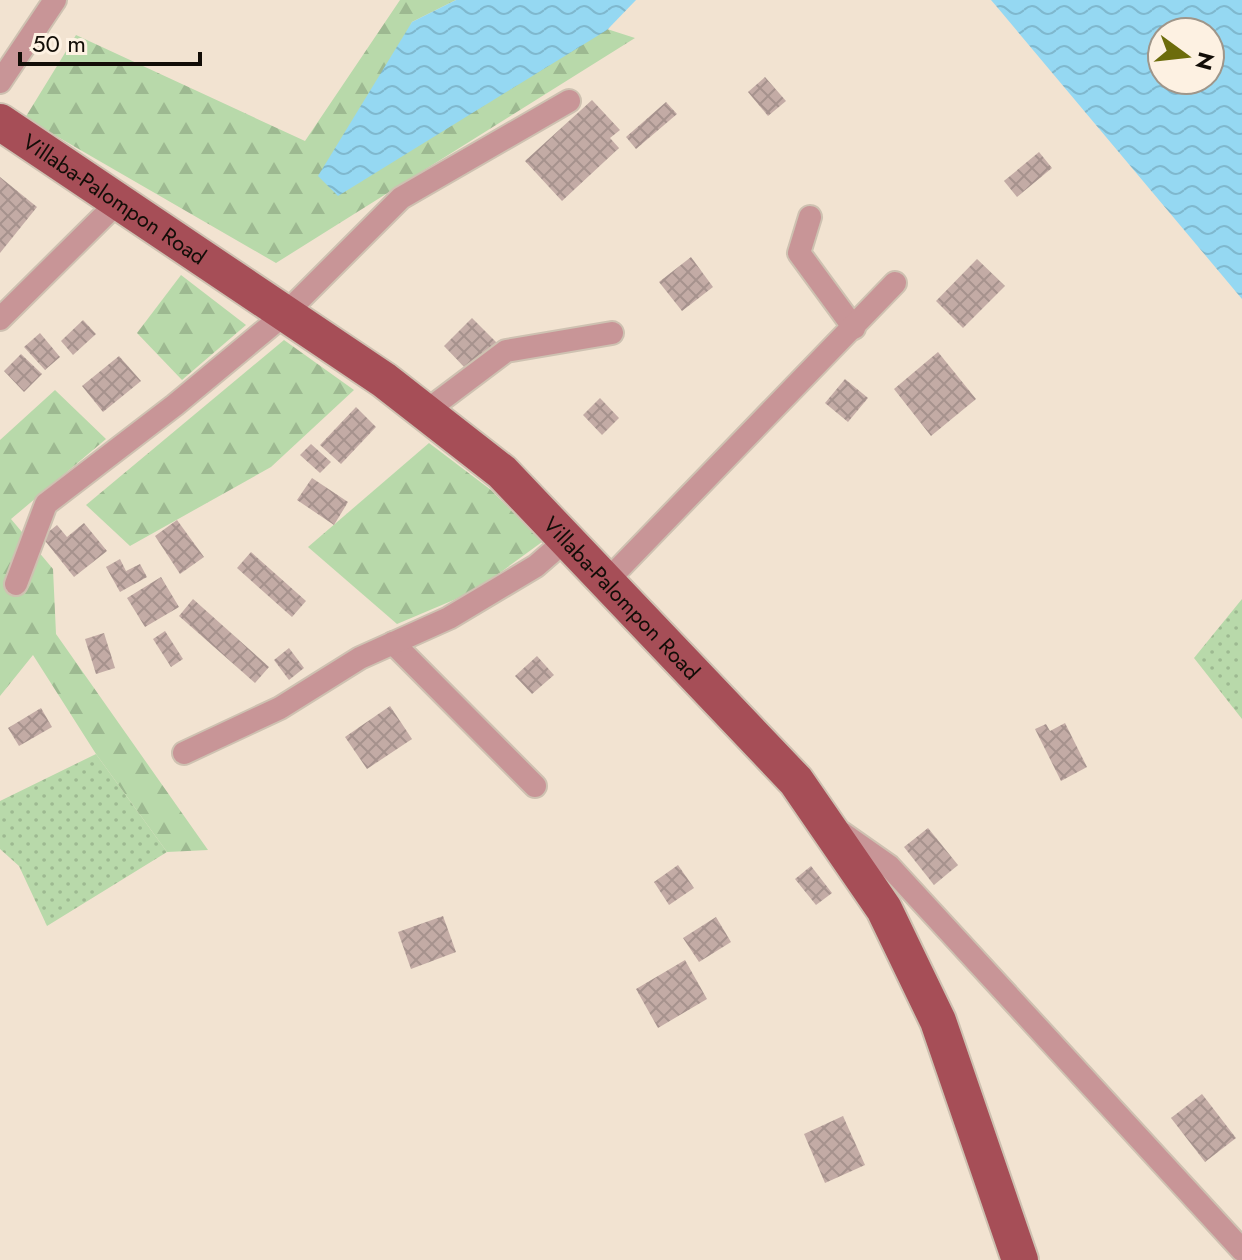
<svg xmlns="http://www.w3.org/2000/svg" width="1242" height="1260" font-family="Jost,sans-serif">
<style>
.grass{fill:url(#grass-dots)}
.forest{fill:url(#forest-firs)}
.water{fill:url(#water-waves);fill-rule:evenodd}
.building{fill:url(#building-cross-hatch)}
.lines{fill:none;stroke-linecap:round;stroke-linejoin:round}
.minor-casing{stroke:#cec1b1;stroke-width:26}
.primary-casing{stroke:#cec1b1;stroke-width:40}
.minor{stroke:#c89597;stroke-width:22}
.primary{stroke:#a64e57;stroke-width:36}
.labels{text-anchor:middle;dominant-baseline:central;stroke-width:8;stroke-linejoin:round;paint-order:stroke}
.street-label{font-size:22px;fill:#120d07;stroke:#fdf1e2}
</style>
<defs>
<pattern id="grass-dots" width="8" height="8" patternUnits="userSpaceOnUse" patternTransform="scale(2)"><rect width="8" height="8" fill="#b8d9aa"/><path d="M2 2h.1M6 6h.1" fill="none" stroke="#9db991" stroke-width="1.8" stroke-linecap="round"/></pattern>
<pattern id="forest-firs" width="22" height="20" patternUnits="userSpaceOnUse" patternTransform="scale(2)"><rect width="22" height="20" fill="#b8d9aa"/><path d="M5 1l3.5 6h-7zM16 11l3.5 6h-7z" fill="#9db991"/></pattern>
<pattern id="water-waves" width="16" height="10" patternUnits="userSpaceOnUse" patternTransform="scale(2)"><rect width="16" height="10" fill="#95d8f2"/><path d="M0 5q4-4 8 0t8 0" fill="none" stroke="#7fb8ce"/></pattern>
<pattern id="building-cross-hatch" width="8" height="8" patternUnits="userSpaceOnUse" patternTransform="scale(2)"><rect width="8" height="8" fill="#c3aba5"/><path d="M0 0l8 8M0 8l8-8" fill="none" stroke="#a6928d"/></pattern>
</defs>
<rect width="100%" height="100%" fill="#f2e3d1"/>
<!-- grass -->
<g class="grass">
<polygon points="1242,599 1242,820 1242,719 1194,658"/>
<polygon points="96,754 167,852 47,926 19,866 0,849 0,801"/>
</g>
<!-- forest -->
<g class="forest">
<polygon points="400,0 456,0 412,22 338,195 607,29 635,38 276,263 25,118 76,35 305,141"/>
<polygon points="181,275 246,325 182,380 137,333"/>
<polygon points="284,340 354,390 271,467 130,546 86,505"/>
<polygon points="55,390 106,439 11,519 53,569 56,634 208,850 167,852 96,754 33,655 0,696 0,440"/>
<polygon points="429,443 491,490 542,542 475,591 397,624 308,547"/>
</g>
<!-- water -->
<g class="water">
<polygon points="456,0 636,0 607,30 338,196 318,176 412,22"/>
<path d="M991,0H1242V299L997,7ZM1210,32V80H1162V32Z"/>
</g>
<!-- building -->
<g class="building">
<polygon points="765,77 786,101 768,116 748,92"/>
<polygon points="592,100 620,130 610,138 619,148 562,201 525,161"/>
<polygon points="666,102 677,114 636,149 626,137"/>
<polygon points="1039,152 1052,168 1017,197 1004,181"/>
<polygon points="0,177 37,207 0,253"/>
<polygon points="691,257 713,287 682,311 659,282"/>
<polygon points="977,259 1005,286 963,328 936,301"/>
<polygon points="472,318 498,344 470,373 444,346"/>
<polygon points="83,320 96,334 73,355 61,341"/>
<polygon points="40,333 60,357 45,370 24,347"/>
<polygon points="938,352 976,399 931,436 894,389"/>
<polygon points="21,354 42,374 24,392 4,371"/>
<polygon points="119,356 141,381 103,412 82,386"/>
<polygon points="845,379 868,398 848,422 825,403"/>
<polygon points="600,398 619,418 602,435 583,415"/>
<polygon points="356,407 376,427 341,464 320,445"/>
<polygon points="311,444 331,462 320,473 300,455"/>
<polygon points="312,478 348,502 334,525 297,500"/>
<polygon points="177,520 204,557 180,574 155,536"/>
<polygon points="84,523 107,551 74,577 42,537 57,525 67,537"/>
<polygon points="251,552 306,601 292,617 237,568"/>
<polygon points="120,559 126,571 140,564 147,577 120,592 106,567"/>
<polygon points="161,577 179,607 145,627 127,598"/>
<polygon points="193,599 269,667 255,683 179,616"/>
<polygon points="165,631 183,659 171,667 153,639"/>
<polygon points="104,633 115,668 96,674 85,639"/>
<polygon points="289,648 304,668 289,680 274,660"/>
<polygon points="537,656 554,675 532,694 515,676"/>
<polygon points="390,706 412,739 367,769 345,737"/>
<polygon points="41,708 52,727 19,746 8,728"/>
<polygon points="1065,723 1087,767 1061,781 1035,729 1046,724 1050,731"/>
<polygon points="928,828 958,865 934,885 904,847"/>
<polygon points="678,865 694,888 669,905 654,882"/>
<polygon points="811,866 832,893 816,905 795,879"/>
<polygon points="443,916 456,952 411,969 398,932"/>
<polygon points="716,917 731,942 699,962 683,938"/>
<polygon points="685,960 707,999 658,1028 636,989"/>
<polygon points="1202,1094 1236,1138 1205,1162 1171,1118"/>
<polygon points="843,1116 865,1165 825,1183 804,1134"/>
</g>
<g class="lines">
<!-- minor casing -->
<g class="minor-casing">
<g id="minor">
<polyline points="0,82 55,0"/>
<polyline points="810,217 799,253 854,328"/>
<polyline points="0,319 119,201"/>
<polyline points="425,412 506,351 612,333"/>
<polyline points="607,581 895,283"/>
<polyline points="16,584 46,504 175,405 286,313 401,198 569,101"/>
<polyline points="393,643 535,786"/>
<polyline points="184,753 280,708 360,658 449,618 536,566 567,539"/>
<polyline points="842,833 889,866 1242,1250"/>
</g>
</g>
<!-- primary casing -->
<g class="primary-casing">
<g id="primary">
<path id="s1" d="M0,122L384,380L502,472L796,781L884,909L938,1021L1020,1260"/>
</g>
</g>
<!-- minor -->
<use href="#minor" class="minor"/>
<!-- primary -->
<use href="#primary" class="primary"/>
</g>
<g class="labels">
<!-- street labels -->
<g class="street-label">
<text stroke="none"><textPath href="#s1" startOffset="138">Villaba-Palompon Road</textPath></text>
<text stroke="none"><textPath href="#s1" startOffset="786">Villaba-Palompon Road</textPath></text>
</g>
</g>
<!-- north arrow -->
<g transform="translate(1186 56) rotate(105)"><circle r="38" fill="#fdf1e2" stroke="#9f968a" stroke-width="2"/>
<path d="M0-6L14 30L0 20L-14 30Z" fill="#6c6c0b"/>
<text y="-12" font-size="22" font-weight="bold" text-anchor="middle" fill="#120d07">N</text>
</g>
<!-- scale -->
<path d="M20 52v12h180v-12" fill="none" stroke="#120d07" stroke-width="4"/>
<text x="32" y="52" font-size="24" fill="#120d07" stroke="#fdf1e2" stroke-width="6" paint-order="stroke">50 m</text>
</svg>
